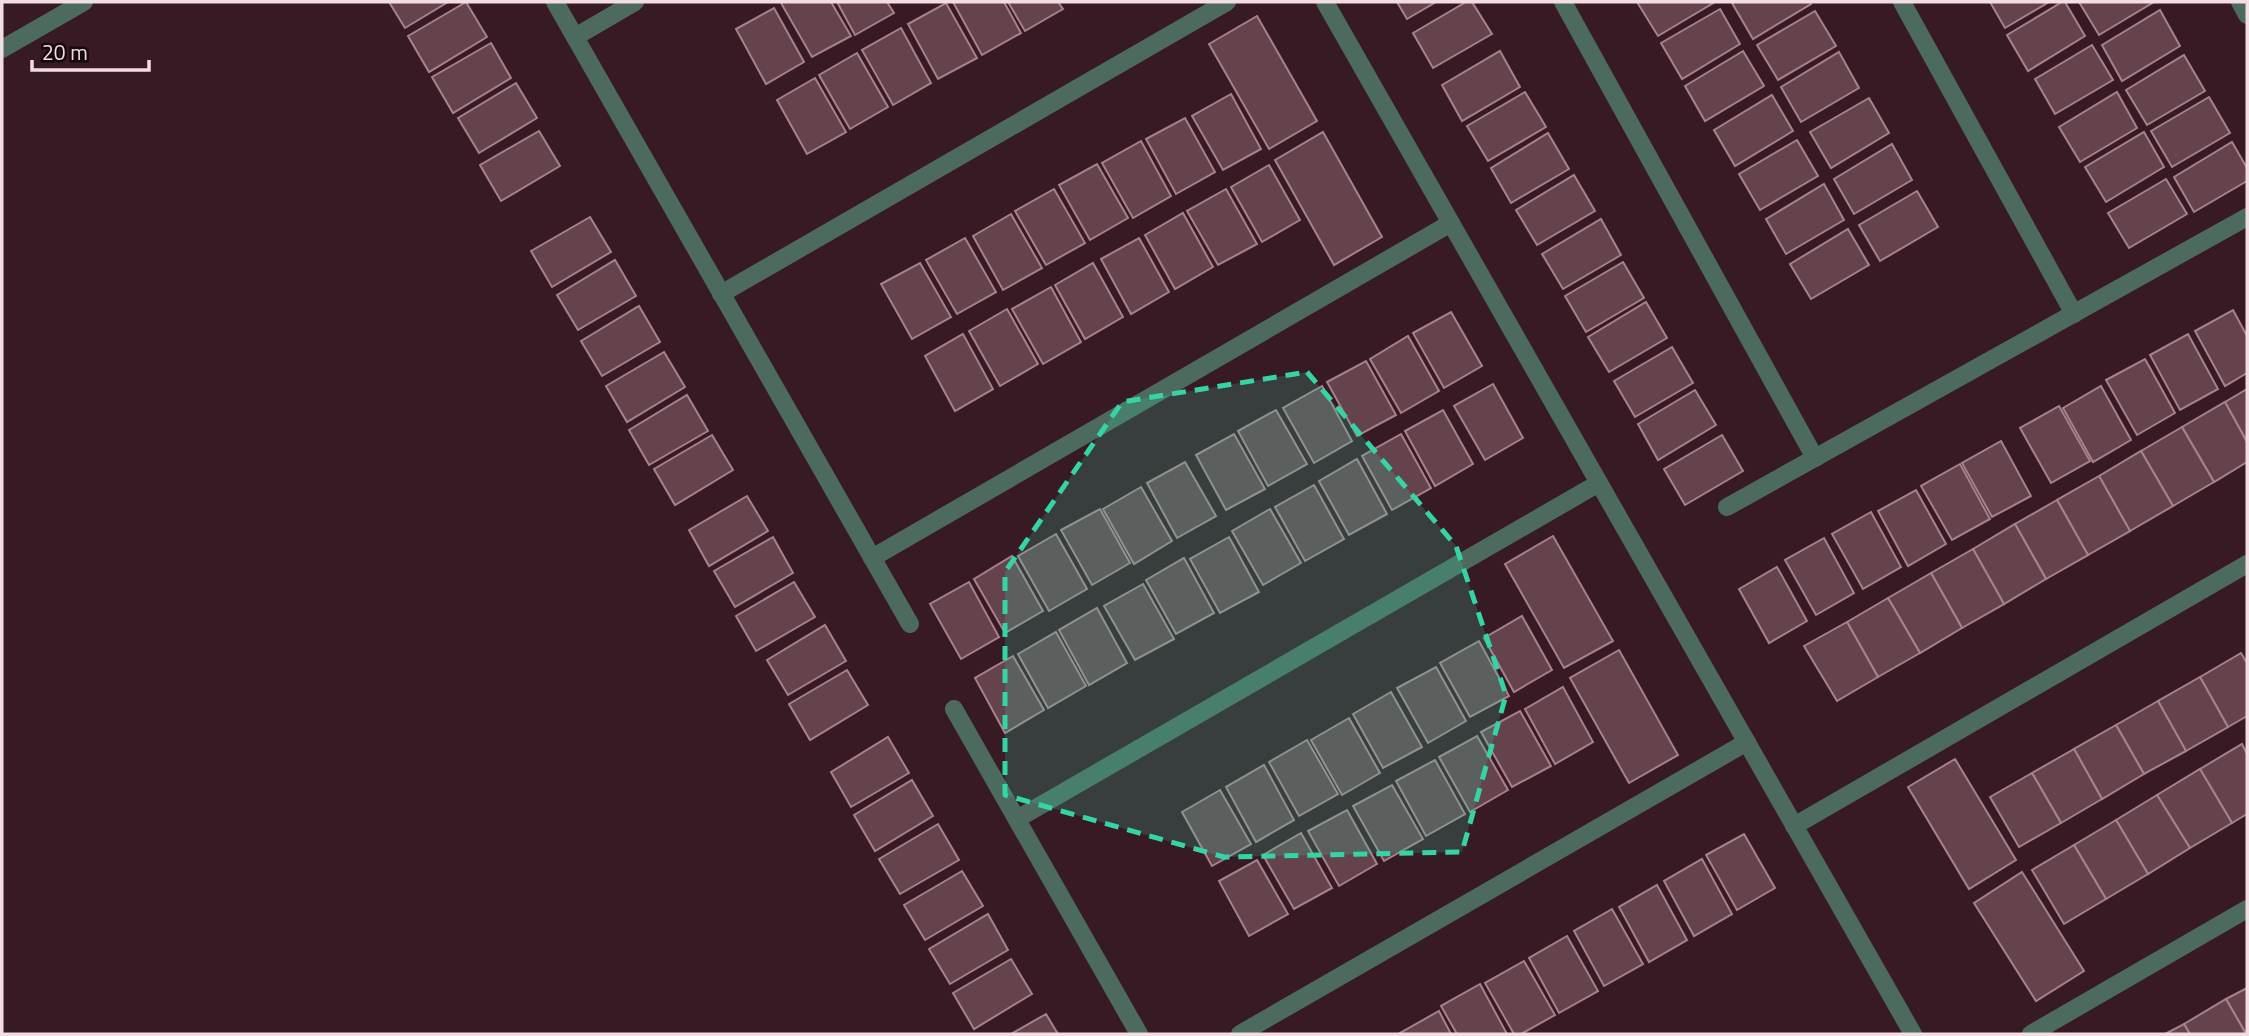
<svg xmlns="http://www.w3.org/2000/svg" width="2249" height="1036" font-family="'Titillium Web',sans-serif">
<style>
.building{fill:#64434c;stroke:#a7818c;stroke-width:2}
.lines{fill:none;stroke-linecap:round;stroke-linejoin:round}
.lane{stroke:#4c6a5e;stroke-width:18}
.marked{fill:#35d4a7;fill-opacity:0.2;stroke:#35d4a7;stroke-width:5;stroke-dasharray:14 9;stroke-linejoin:round}
</style>
<rect width="100%" height="100%" fill="#371a23"/>
<!-- building -->
<g class="building">
<polygon points="389,2 448,2 405,28"/>
<polygon points="466,2 487,37 429,72 408,36"/>
<polygon points="783,2 831,2 851,36 812,57 781,3"/>
<polygon points="837,2 887,2 894,13 855,35"/>
<polygon points="953,2 1004,2 1021,33 982,55"/>
<polygon points="1008,2 1058,2 1063,9 1025,31"/>
<polygon points="1397,2 1436,2 1407,19"/>
<polygon points="1466,2 1472,2 1492,34 1433,68 1413,33"/>
<polygon points="1637,2 1715,2 1658,36"/>
<polygon points="1735,2 1810,2 1811,4 1753,39 1732,3"/>
<polygon points="1990,2 2049,2 2005,28"/>
<polygon points="2062,2 2065,2 2085,36 2028,71 2007,35"/>
<polygon points="2079,2 2154,2 2099,35"/>
<polygon points="946,3 977,58 938,79 908,24"/>
<polygon points="774,8 804,62 766,84 736,29"/>
<polygon points="1720,9 1740,44 1682,79 1661,43"/>
<polygon points="2160,10 2180,46 2122,81 2102,45"/>
<polygon points="1815,11 1836,46 1778,80 1757,45"/>
<polygon points="1257,16 1317,121 1269,149 1209,44"/>
<polygon points="901,28 931,83 893,105 862,50"/>
<polygon points="491,43 511,78 453,113 432,77"/>
<polygon points="2092,45 2113,80 2055,114 2035,79"/>
<polygon points="1500,51 1520,87 1462,121 1442,85"/>
<polygon points="1743,51 1764,86 1705,121 1685,86"/>
<polygon points="1839,52 1859,88 1801,122 1781,87"/>
<polygon points="857,53 888,107 850,129 819,75"/>
<polygon points="2184,55 2205,91 2147,125 2126,90"/>
<polygon points="815,78 846,132 807,154 777,100"/>
<polygon points="516,83 537,118 479,153 458,118"/>
<polygon points="1525,92 1546,127 1488,161 1467,126"/>
<polygon points="2117,92 2137,128 2080,162 2059,127"/>
<polygon points="1231,94 1261,149 1223,170 1192,116"/>
<polygon points="1772,95 1793,131 1735,166 1714,130"/>
<polygon points="2209,97 2230,133 2172,167 2151,131"/>
<polygon points="1869,98 1889,133 1831,168 1810,132"/>
<polygon points="1185,118 1215,172 1176,194 1146,139"/>
<polygon points="539,131 560,166 501,201 480,165"/>
<polygon points="1323,132 1382,237 1334,265 1275,160"/>
<polygon points="2144,132 2164,167 2106,202 2085,167"/>
<polygon points="1548,133 1569,169 1511,203 1491,168"/>
<polygon points="1797,140 1818,176 1760,210 1739,174"/>
<polygon points="1141,141 1171,196 1133,218 1102,163"/>
<polygon points="2232,142 2247,168 2247,181 2194,212 2174,177"/>
<polygon points="1892,144 1912,180 1854,214 1834,179"/>
<polygon points="1097,164 1128,218 1090,240 1059,185"/>
<polygon points="1269,165 1300,220 1262,242 1231,187"/>
<polygon points="1574,175 1595,211 1537,245 1516,210"/>
<polygon points="2166,179 2187,214 2129,248 2108,213"/>
<polygon points="1824,184 1844,220 1786,254 1766,219"/>
<polygon points="1054,189 1085,243 1046,265 1015,211"/>
<polygon points="1226,189 1257,244 1218,265 1187,211"/>
<polygon points="1917,191 1938,227 1880,261 1859,225"/>
<polygon points="1183,213 1213,267 1175,289 1145,235"/>
<polygon points="1011,214 1042,268 1003,290 973,236"/>
<polygon points="590,217 611,252 552,287 531,251"/>
<polygon points="1601,219 1621,255 1563,289 1542,254"/>
<polygon points="1848,229 1869,265 1811,299 1790,264"/>
<polygon points="965,238 996,292 957,314 926,260"/>
<polygon points="1139,238 1169,292 1131,314 1101,259"/>
<polygon points="615,260 636,296 578,330 557,295"/>
<polygon points="1623,262 1644,298 1586,332 1565,296"/>
<polygon points="920,263 951,317 912,339 881,284"/>
<polygon points="1093,263 1123,317 1085,339 1055,285"/>
<polygon points="1051,287 1081,342 1043,364 1012,309"/>
<polygon points="1646,302 1667,338 1609,372 1588,337"/>
<polygon points="639,306 660,342 602,376 581,341"/>
<polygon points="1007,309 1038,364 1000,386 969,331"/>
<polygon points="2233,310 2247,336 2247,373 2225,386 2195,331"/>
<polygon points="1451,312 1482,366 1444,388 1413,333"/>
<polygon points="963,334 993,389 955,411 925,356"/>
<polygon points="2188,334 2218,389 2180,410 2150,355"/>
<polygon points="1408,336 1439,391 1401,413 1370,359"/>
<polygon points="1672,347 1693,383 1635,417 1614,381"/>
<polygon points="664,352 685,387 627,422 606,386"/>
<polygon points="2145,359 2175,413 2137,435 2106,380"/>
<polygon points="1366,361 1396,415 1357,436 1327,382"/>
<polygon points="1493,384 1523,438 1485,460 1454,406"/>
<polygon points="1322,386 1352,441 1314,463 1283,408"/>
<polygon points="2101,386 2131,440 2093,462 2063,408"/>
<polygon points="2247,389 2247,442 2225,402"/>
<polygon points="1695,390 1716,425 1658,460 1638,424"/>
<polygon points="687,395 708,431 649,465 629,430"/>
<polygon points="2225,402 2247,442 2247,462 2214,482 2182,427"/>
<polygon points="2059,406 2090,461 2051,483 2020,428"/>
<polygon points="1276,410 1307,464 1268,486 1238,431"/>
<polygon points="1443,410 1473,464 1435,486 1405,431"/>
<polygon points="2182,427 2214,482 2173,506 2141,451"/>
<polygon points="1234,434 1265,489 1226,510 1196,455"/>
<polygon points="1401,434 1431,488 1392,510 1362,456"/>
<polygon points="712,435 733,470 675,505 654,469"/>
<polygon points="1722,435 1743,471 1685,505 1664,469"/>
<polygon points="2001,441 2031,496 1992,517 1962,463"/>
<polygon points="2141,451 2173,506 2130,531 2099,476"/>
<polygon points="1357,459 1387,514 1349,535 1319,481"/>
<polygon points="1185,462 1216,516 1177,538 1147,483"/>
<polygon points="1960,464 1990,519 1952,540 1921,486"/>
<polygon points="2099,476 2130,531 2088,555 2057,500"/>
<polygon points="1314,485 1344,539 1305,561 1275,507"/>
<polygon points="1141,487 1172,541 1134,564 1103,509"/>
<polygon points="1916,490 1946,544 1908,566 1878,511"/>
<polygon points="747,496 768,531 709,566 689,530"/>
<polygon points="2057,500 2088,555 2046,579 2015,524"/>
<polygon points="1100,509 1130,563 1092,585 1061,530"/>
<polygon points="1270,509 1301,563 1263,585 1232,531"/>
<polygon points="1871,512 1901,567 1863,589 1832,534"/>
<polygon points="2015,524 2046,579 2004,604 1973,549"/>
<polygon points="1056,534 1087,589 1049,611 1018,556"/>
<polygon points="1553,536 1613,641 1564,668 1505,564"/>
<polygon points="773,537 793,573 735,607 714,571"/>
<polygon points="1229,537 1259,592 1220,613 1190,559"/>
<polygon points="1824,538 1854,593 1816,615 1785,560"/>
<polygon points="1973,549 2004,604 1962,628 1931,573"/>
<polygon points="1012,556 1043,611 1005,633 974,579"/>
<polygon points="1184,558 1214,613 1176,634 1146,580"/>
<polygon points="1777,567 1807,621 1769,643 1739,589"/>
<polygon points="1931,573 1962,628 1920,653 1888,598"/>
<polygon points="794,582 815,617 756,651 736,616"/>
<polygon points="969,582 999,637 961,659 930,604"/>
<polygon points="1143,584 1174,639 1135,660 1104,606"/>
<polygon points="1888,598 1920,653 1878,677 1847,622"/>
<polygon points="1097,608 1127,663 1089,685 1059,630"/>
<polygon points="1522,616 1552,670 1514,692 1484,638"/>
<polygon points="1847,622 1878,677 1837,701 1804,646"/>
<polygon points="825,625 846,661 788,695 767,660"/>
<polygon points="1056,632 1086,686 1048,708 1018,654"/>
<polygon points="1479,641 1509,696 1470,717 1440,663"/>
<polygon points="1619,650 1678,755 1629,783 1570,678"/>
<polygon points="2241,653 2247,663 2247,716 2228,727 2200,677"/>
<polygon points="1013,656 1044,710 1005,733 975,678"/>
<polygon points="1436,667 1466,721 1428,743 1397,688"/>
<polygon points="847,670 868,705 810,740 789,704"/>
<polygon points="2200,677 2228,727 2186,751 2158,701"/>
<polygon points="1563,687 1593,742 1555,764 1525,709"/>
<polygon points="1391,692 1422,747 1383,768 1353,714"/>
<polygon points="2158,701 2186,751 2144,774 2116,725"/>
<polygon points="1520,711 1551,766 1512,787 1481,732"/>
<polygon points="1349,718 1380,773 1342,795 1311,740"/>
<polygon points="2116,725 2144,774 2102,799 2074,749"/>
<polygon points="1477,736 1508,790 1470,812 1439,757"/>
<polygon points="888,737 909,773 851,807 831,772"/>
<polygon points="1307,740 1338,794 1299,816 1269,762"/>
<polygon points="2242,744 2247,754 2247,814 2232,823 2200,769"/>
<polygon points="2074,749 2102,799 2061,823 2032,773"/>
<polygon points="1955,759 2016,860 1969,889 1908,787"/>
<polygon points="1435,760 1465,814 1426,836 1396,781"/>
<polygon points="1264,765 1294,820 1256,842 1226,787"/>
<polygon points="2200,769 2232,823 2190,848 2157,795"/>
<polygon points="2032,773 2061,823 2019,847 1990,797"/>
<polygon points="912,780 933,816 875,851 854,815"/>
<polygon points="1392,785 1423,839 1384,861 1353,806"/>
<polygon points="1220,790 1251,844 1212,866 1182,812"/>
<polygon points="2157,795 2190,848 2148,874 2116,820"/>
<polygon points="1347,810 1377,864 1339,886 1308,831"/>
<polygon points="2116,820 2148,874 2106,899 2074,845"/>
<polygon points="938,824 959,860 900,894 879,859"/>
<polygon points="1301,833 1332,888 1294,909 1263,855"/>
<polygon points="1744,834 1775,888 1737,910 1706,855"/>
<polygon points="2074,845 2106,899 2064,924 2032,870"/>
<polygon points="1702,859 1732,914 1694,936 1664,881"/>
<polygon points="1257,860 1288,914 1249,936 1219,881"/>
<polygon points="962,871 983,906 925,940 904,905"/>
<polygon points="2022,872 2084,971 2036,1001 1974,903"/>
<polygon points="1657,885 1687,940 1649,962 1619,907"/>
<polygon points="1612,909 1643,964 1604,986 1574,931"/>
<polygon points="988,914 1008,950 950,984 929,949"/>
<polygon points="1567,936 1598,991 1559,1013 1529,958"/>
<polygon points="1011,959 1032,994 974,1029 953,993"/>
<polygon points="1524,961 1555,1015 1521,1034 1514,1034 1485,983"/>
<polygon points="1480,984 1507,1034 1457,1034 1441,1006"/>
<polygon points="2247,988 2247,1034 2246,1034 2226,999"/>
<polygon points="2226,999 2246,1034 2190,1034 2184,1024"/>
<polygon points="1439,1011 1451,1034 1401,1034 1400,1033"/>
<polygon points="1046,1014 1058,1034 1011,1034"/>
<polygon points="2184,1024 2190,1034 2165,1034"/>
</g>
<g class="lines">
<!-- lane -->
<g class="lane">
<polyline points="555,2 910,624"/>
<polyline points="1325,2 1913,1034"/>
<polyline points="1563,2 1815,458"/>
<polyline points="1902,2 2074,314"/>
<polyline points="2240,2 2247,15"/>
<polyline points="575,37 635,2"/>
<polyline points="2,49 84,2"/>
<polyline points="721,294 1227,2"/>
<polyline points="1727,507 2247,217"/>
<polyline points="872,558 1451,223"/>
<polyline points="954,709 1139,1034"/>
<polyline points="1017,819 1599,483"/>
<polyline points="1794,826 2247,564"/>
<polyline points="1240,1034 1747,742"/>
<polyline points="2031,1034 2247,909"/>
</g>
</g>
<!-- marked area -->
<path class="marked" d="M1307,372L1456,546L1506,695L1462,852L1224,857L1005,795V572L1122,402Z"/>
<!-- border -->
<rect width="2249" height="1036" fill="none" stroke="#f2dde3" stroke-width="7"/>
<!-- scale -->
<path d="M32 60v10h117v-10" fill="none" stroke="#f2dde3" stroke-width="3.5"/>
<text x="42" y="60" font-size="21" fill="#f2dde3" stroke="#16090d" stroke-width="5" paint-order="stroke">20 m</text>
</svg>
